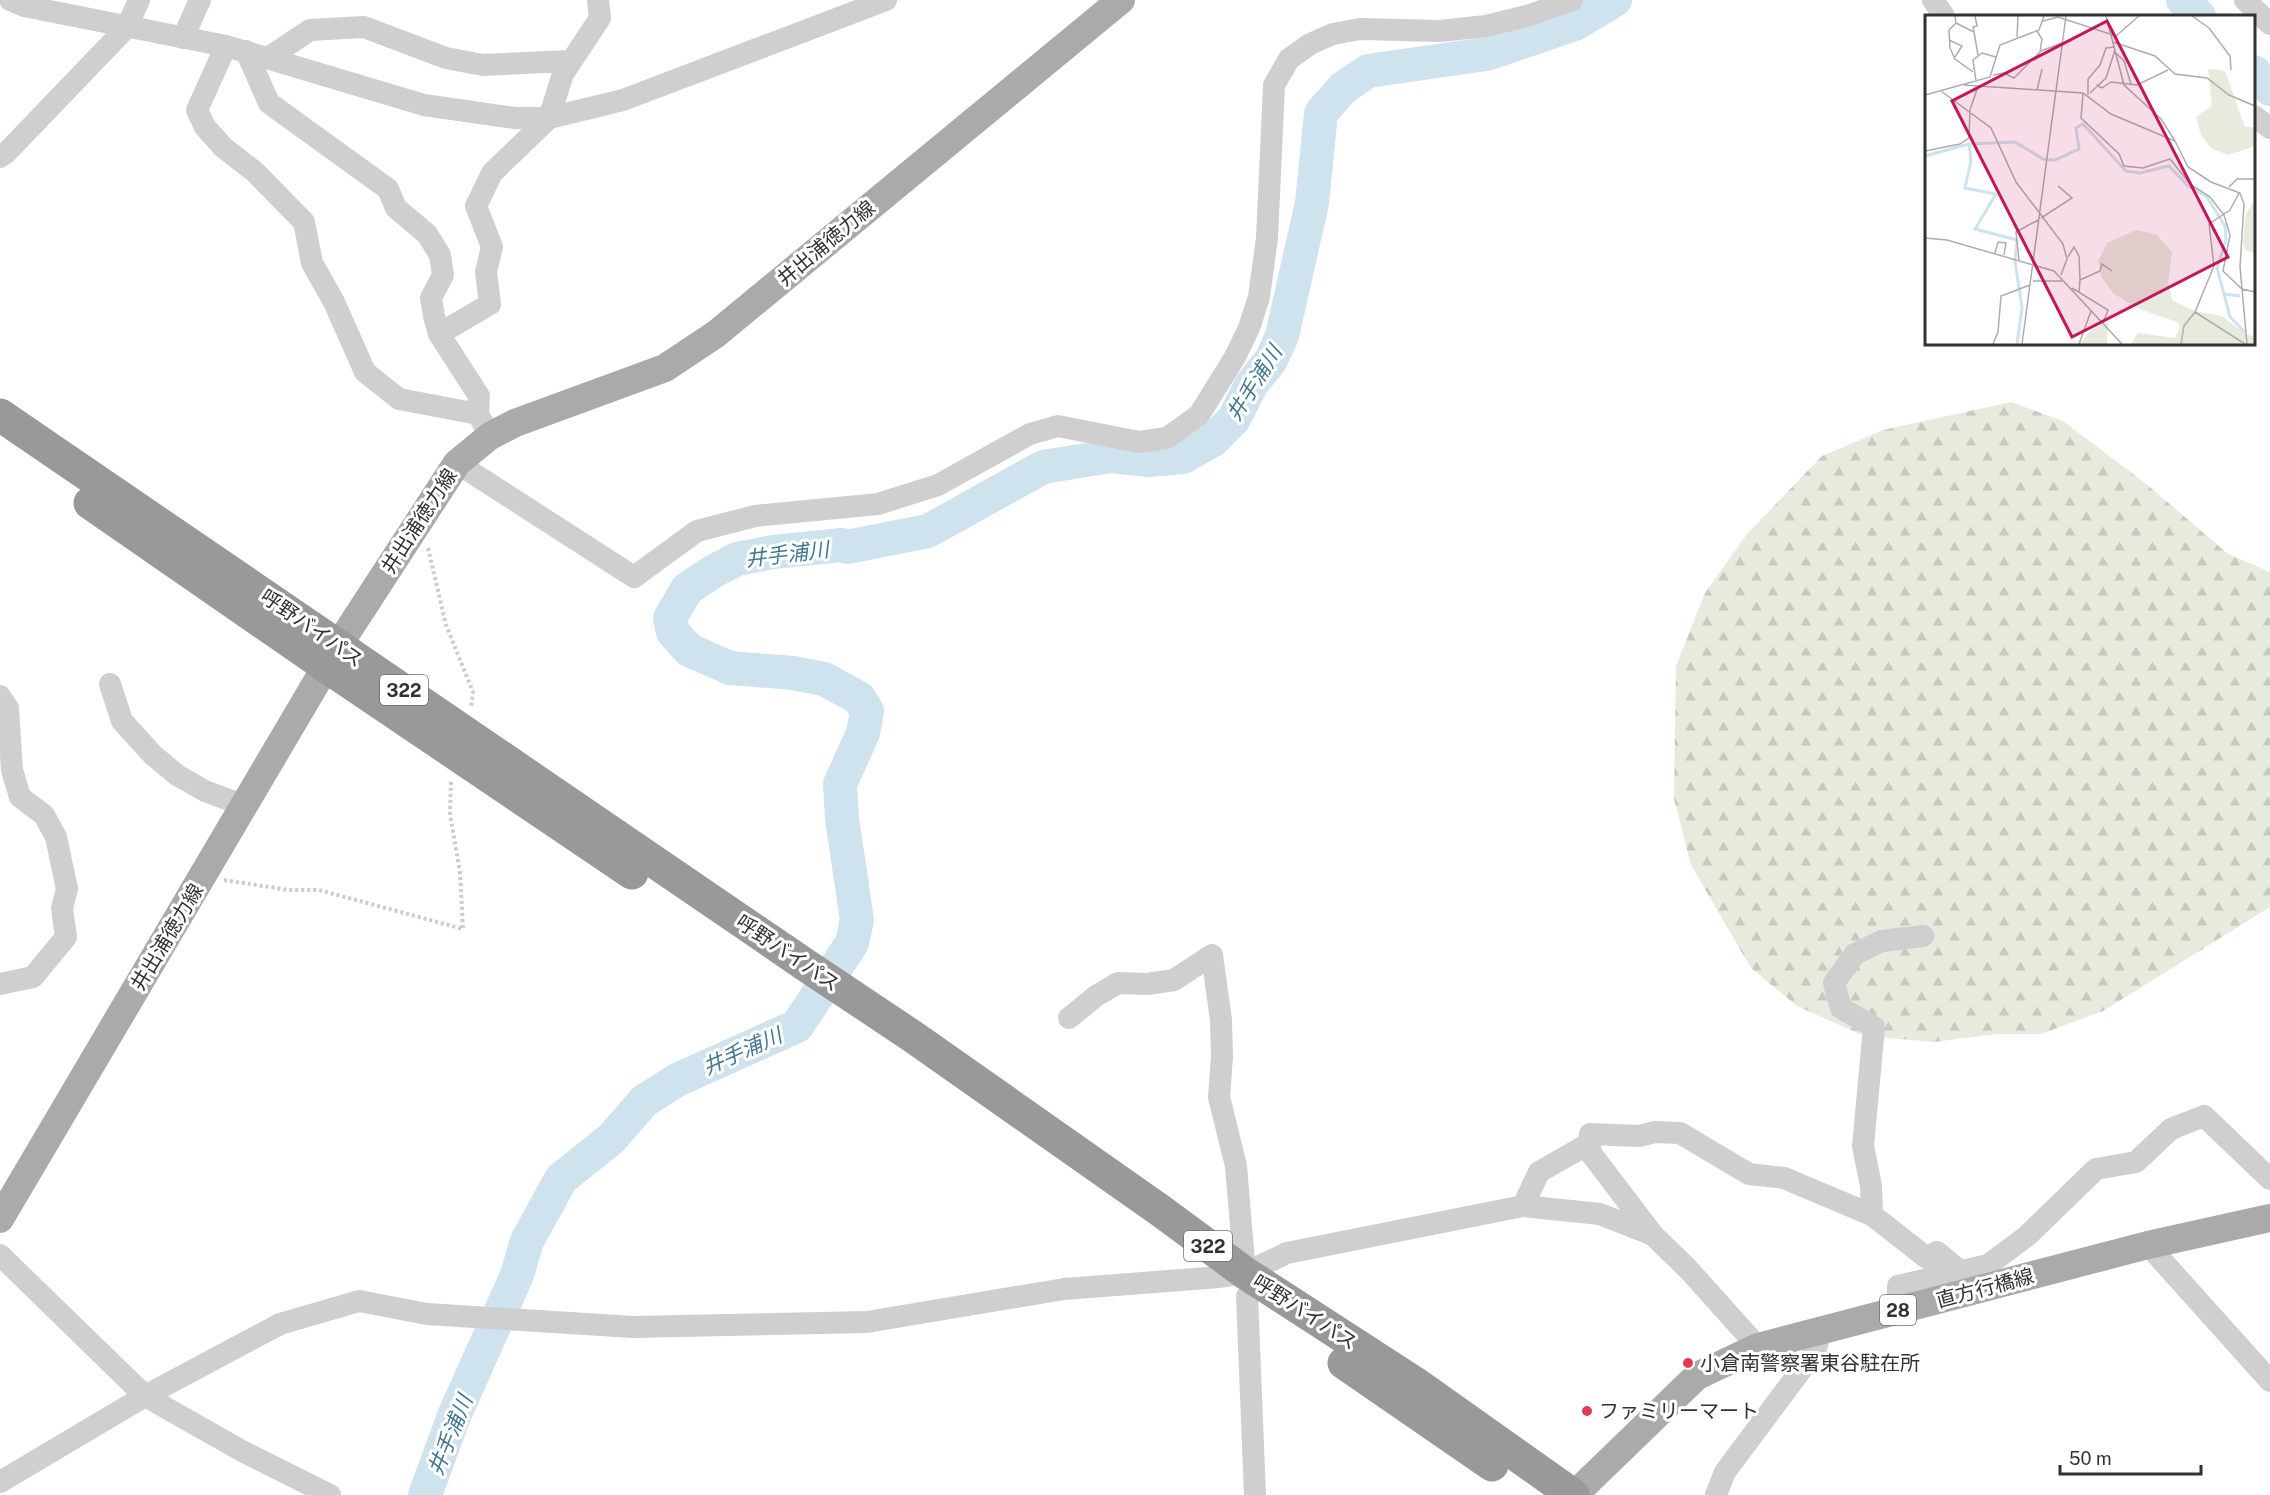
<svg xmlns="http://www.w3.org/2000/svg" width="2270" height="1495" font-family="'Public Sans','Noto Sans JP',sans-serif">
<style>
.forest{fill:url(#forest-firs)}
.lines{fill:none;stroke-linecap:round;stroke-linejoin:round}
.river{stroke:#cee3ed;stroke-width:34}
.path{stroke:#ccc;stroke-width:4;stroke-dasharray:3 3;stroke-linecap:butt}
.minor{stroke:#cfcfcf;stroke-width:22}
.major{stroke:#aaa;stroke-width:28}
.highway{stroke:#999;stroke-width:33}
.poi-dot{fill:#e23b51;stroke:#fff;stroke-width:2}
.labels{text-anchor:middle;dominant-baseline:central;stroke-width:6;stroke-linejoin:round;paint-order:stroke}
.shield{fill:#fff;stroke:#707070;stroke-width:1.5}
.shield-label{font-size:18px;font-weight:bold;fill:#323232}
.street-label{font-size:20px;fill:#323232;stroke:#fff}
.poi-label{font-size:20px;fill:#323232;stroke:#fff;text-anchor:start}
.water-label{font-size:21px;font-style:italic;fill:#407894;stroke:#fff}
.inset-river{fill:none;stroke:#cee3ed;stroke-width:3}
.inset-road{fill:none;stroke:#adadad;stroke-width:1.5}
.view{fill:#c2185b;fill-opacity:0.15;stroke:#c2185b;stroke-width:3}
.inset-edge{fill:none;stroke:#323232;stroke-width:3}
</style>
<defs>
<pattern id="forest-firs" width="22" height="20" patternUnits="userSpaceOnUse" patternTransform="scale(1.5)"><rect width="22" height="20" fill="#e6ebde"/><path d="M5 1l3.5 6h-7zM16 11l3.5 6h-7z" fill="#c6cabf"/></pattern>
</defs>
<rect width="100%" height="100%" fill="#fff"/>
<!-- forest -->
<polygon class="forest" points="2011,402 2063,421 2145,483 2228,554 2270,572 2270,907 2103,1011 2041,1034 1996,1034 1934,1042 1864,1036 1797,1006 1751,968 1691,865 1674,799 1676,666 1705,593 1747,534 1822,456 1883,430"/>
<g class="lines">
<!-- river -->
<g class="river">
<polyline points="2183,0 2199,16"/>
<polyline points="2254,72 2270,89"/>
<polyline points="425,1495 454,1416 517,1275 527,1241 561,1179 612,1138 644,1101 677,1080 797,1026 852,943 857,920 842,819 840,784 863,733 867,711 859,698 824,679 793,673 730,668 689,650 673,632 670,618 687,589 714,571 737,559 773,552 842,545 847,547 928,531 1043,467 1111,456 1149,460 1183,457 1213,440 1234,419 1251,385 1271,360 1282,336 1312,203 1321,113 1343,88 1368,71 1486,54 1498,50 1575,24 1615,0"/>
</g>
<!-- path -->
<g class="path">
<polyline points="428,548 446,625 473,692 471,707"/>
<polyline points="224,880 289,890 319,890 463,929 460,872 450,814 451,780"/>
</g>
<!-- minor -->
<g class="minor">
<polyline points="10,0 24,6 226,46 424,105 515,118 549,118 623,100 886,0"/>
<polyline points="1933,0 1944,16"/>
<polyline points="2245,0 2270,24"/>
<polyline points="183,38 200,0"/>
<polyline points="226,46 197,110 205,127 224,148 255,172 304,222 312,263 334,302 365,372 399,399 478,414 490,436"/>
<polyline points="246,51 269,103 388,189 396,208 427,234 440,255 443,275 431,298 434,316 439,334 479,396 478,414"/>
<polyline points="268,58 310,30 364,27 446,58 483,65 570,61"/>
<polyline points="2254,116 2270,128"/>
<polyline points="0,157 7,152 127,27 139,0"/>
<polyline points="439,334 490,304 486,272 492,247 476,206 492,173 549,118 563,74 600,18 598,0"/>
<polyline points="457,463 634,577 697,531 755,516 878,504 938,485 1030,434 1058,426 1139,442 1167,438 1199,415 1235,357 1249,328 1259,297 1267,238 1274,85 1289,59 1310,44 1333,34 1360,29 1440,31 1486,26 1530,15 1572,0"/>
<polyline points="110,684 122,721 153,755 177,775 205,791 245,806"/>
<polyline points="0,696 8,708 12,770 20,797 44,815 56,837 67,889 62,908 66,937 33,977 0,984"/>
<polyline points="1923,936 1882,941 1855,954 1834,983 1841,1008 1874,1027 1863,1146 1871,1186 1872,1215 1927,1258 1937,1252 1960,1271"/>
<polyline points="1069,1018 1096,996 1118,983 1147,984 1174,980 1212,955 1221,1020 1222,1057 1219,1097 1236,1166 1245,1273"/>
<polyline points="1523,1206 1539,1172 1590,1143"/>
<polyline points="1653,1235 1590,1152 1590,1134 1639,1136 1655,1132 1680,1133 1749,1174 1784,1178 1872,1215"/>
<polyline points="2148,1245 2270,1381"/>
<polyline points="0,1255 145,1396 242,1451 330,1495"/>
<polyline points="1247,1296 1255,1495"/>
<polyline points="1897,1311 1898,1286 1988,1265 2027,1236 2096,1169 2136,1162 2171,1129 2204,1116 2270,1179"/>
<polyline points="0,1482 145,1396 280,1324 359,1301 427,1314 633,1327 867,1322 1064,1289 1220,1277 1245,1273 1287,1253 1523,1206 1600,1214 1653,1235 1688,1269 1758,1347"/>
<polyline points="1716,1495 1725,1472 1816,1350 1820,1331"/>
</g>
<!-- major -->
<g class="major">
<polyline points="0,1219 338,646 457,463 490,436 515,423 665,368 716,334 1121,0"/>
<polyline points="1574,1495 1697,1376 1758,1347 2148,1245 2270,1218"/>
</g>
<!-- highway -->
<g class="highway">
<polyline points="0,415 807,966 912,1036 1161,1211 1245,1273 1415,1383 1573,1495"/>
<polyline points="90,503 327,667 632,873"/>
<polyline points="1344,1363 1492,1465"/>
</g>
</g>
<!-- markers -->
<g class="poi-dot">
<circle cx="1688" cy="1363" r="6"/>
<circle cx="1587" cy="1411" r="6"/>
</g>
<g class="labels">
<!-- shield labels -->
<g class="shield">
<rect x="380" y="675" width="48" height="30" rx="4.5"/>
<rect x="1184" y="1231" width="48" height="30" rx="4.5"/>
<rect x="1880" y="1295" width="36" height="30" rx="4.5"/>
</g>
<g class="shield-label">
<text x="404" y="690">322</text>
<text x="1208" y="1246">322</text>
<text x="1898" y="1310">28</text>
</g>
<!-- street labels -->
<g class="street-label">
<text transform="translate(826 243) rotate(-40)">井出浦徳力線</text>
<text transform="translate(419 521) rotate(-57)">井出浦徳力線</text>
<text transform="translate(312 628) rotate(35)">呼野バイパス</text>
<text transform="translate(167 937) rotate(-59)">井出浦徳力線</text>
<text transform="translate(788 953) rotate(34)">呼野バイパス</text>
<text transform="translate(1985 1288) rotate(-15)">直方行橋線</text>
<text transform="translate(1305 1312) rotate(33)">呼野バイパス</text>
</g>
<!-- poi labels -->
<g class="poi-label">
<text x="1700" y="1363">小倉南警察署東谷駐在所</text>
<text x="1599" y="1411">ファミリーマート</text>
</g>
<!-- water labels -->
<g class="water-label">
<text transform="translate(1254 383) rotate(-58)">井手浦川</text>
<text transform="translate(787 554) rotate(-7)">井手浦川</text>
<text transform="translate(742 1051) rotate(-24)">井手浦川</text>
<text transform="translate(450 1435) rotate(-68)">井手浦川</text>
</g>
</g>
<!-- overview -->
<g transform="translate(1925 15)">
<rect width="330" height="330" fill="#fff"/>
<path d="M283,54L300,56L320,112H330V131L303,140L286,133L276,120L271,102L287,91ZM330,183V238L320,235L318,228L321,200ZM211,215L232,220L247,237L243,267L247,285L270,296L297,301L322,320L330,321V329H206L213,318L250,323L255,312L252,307L217,295L189,279L177,263L173,246L182,228ZM175,306L183,308L182,329H154Z" fill="#e6ebde"/>
<path class="inset-river" d="M44,129L46,146L40,173L71,179L50,214L92,225L90,246L97,293L92,329M0,141L44,129L90,127L118,144L130,145L154,134L151,113L158,109L201,156L215,158L244,151L263,171L281,181L300,211L301,225L292,253L299,279M315,281L299,279L305,302L320,317"/>
<path class="inset-road" d="M30,1L31,8L24,15L25,33L30,44L48,57M181,1L199,70L236,104L250,126M267,1L284,13L305,41L306,55M118,6L133,2L191,21L214,1M31,8L49,17L53,40M112,16L117,24L115,37M49,17L48,12L52,11L50,1M92,22L93,1M24,25L37,31L30,42M188,27L230,41L250,59L282,63L304,80L330,91M191,38L199,46L206,69M68,60L79,58L89,63L116,36L137,28M51,66L48,45L57,38L71,42M39,70L158,78L186,99L250,126L263,152L286,167L315,178L319,189L315,252L322,329M171,70L177,73L186,67L212,70L243,55M112,75L117,54M16,76L66,113L91,167L138,229L142,244L136,260M165,78L181,63L190,35M158,79L156,103L194,139L199,151L218,153L245,144L265,169L285,182L299,200L305,220L298,256L317,274L330,277M0,80L65,62L75,30L114,15L119,1M163,80V64L175,50L181,33L190,32M0,136L35,129L44,123L45,95L53,71M304,172L312,164H330M116,203L147,183L133,171M0,223L22,225L129,256L197,329M70,238L73,227L81,228L79,240M143,242L149,232L154,241L155,265M94,245L91,217L113,205M108,266H137M147,273L183,295L178,308M154,277L155,265L175,256L177,249L187,256M270,297L320,329M68,329L73,317L76,281L105,270M97,329L141,1M154,329L166,296M256,329L259,311L270,297L289,251L284,209L305,195L314,178"/>
<path class="view" d="M182,6L303,242L147,322L27,86Z"/>
<rect width="330" height="330" class="inset-edge"/>
</g>
<!-- scale -->
<path d="M2060 1465v9h141v-9" fill="none" stroke="#323232" stroke-width="3"/>
<text x="2069" y="1465" font-size="18" fill="#323232" stroke="#ffffff" stroke-width="4.5" paint-order="stroke">50 m</text>
</svg>
